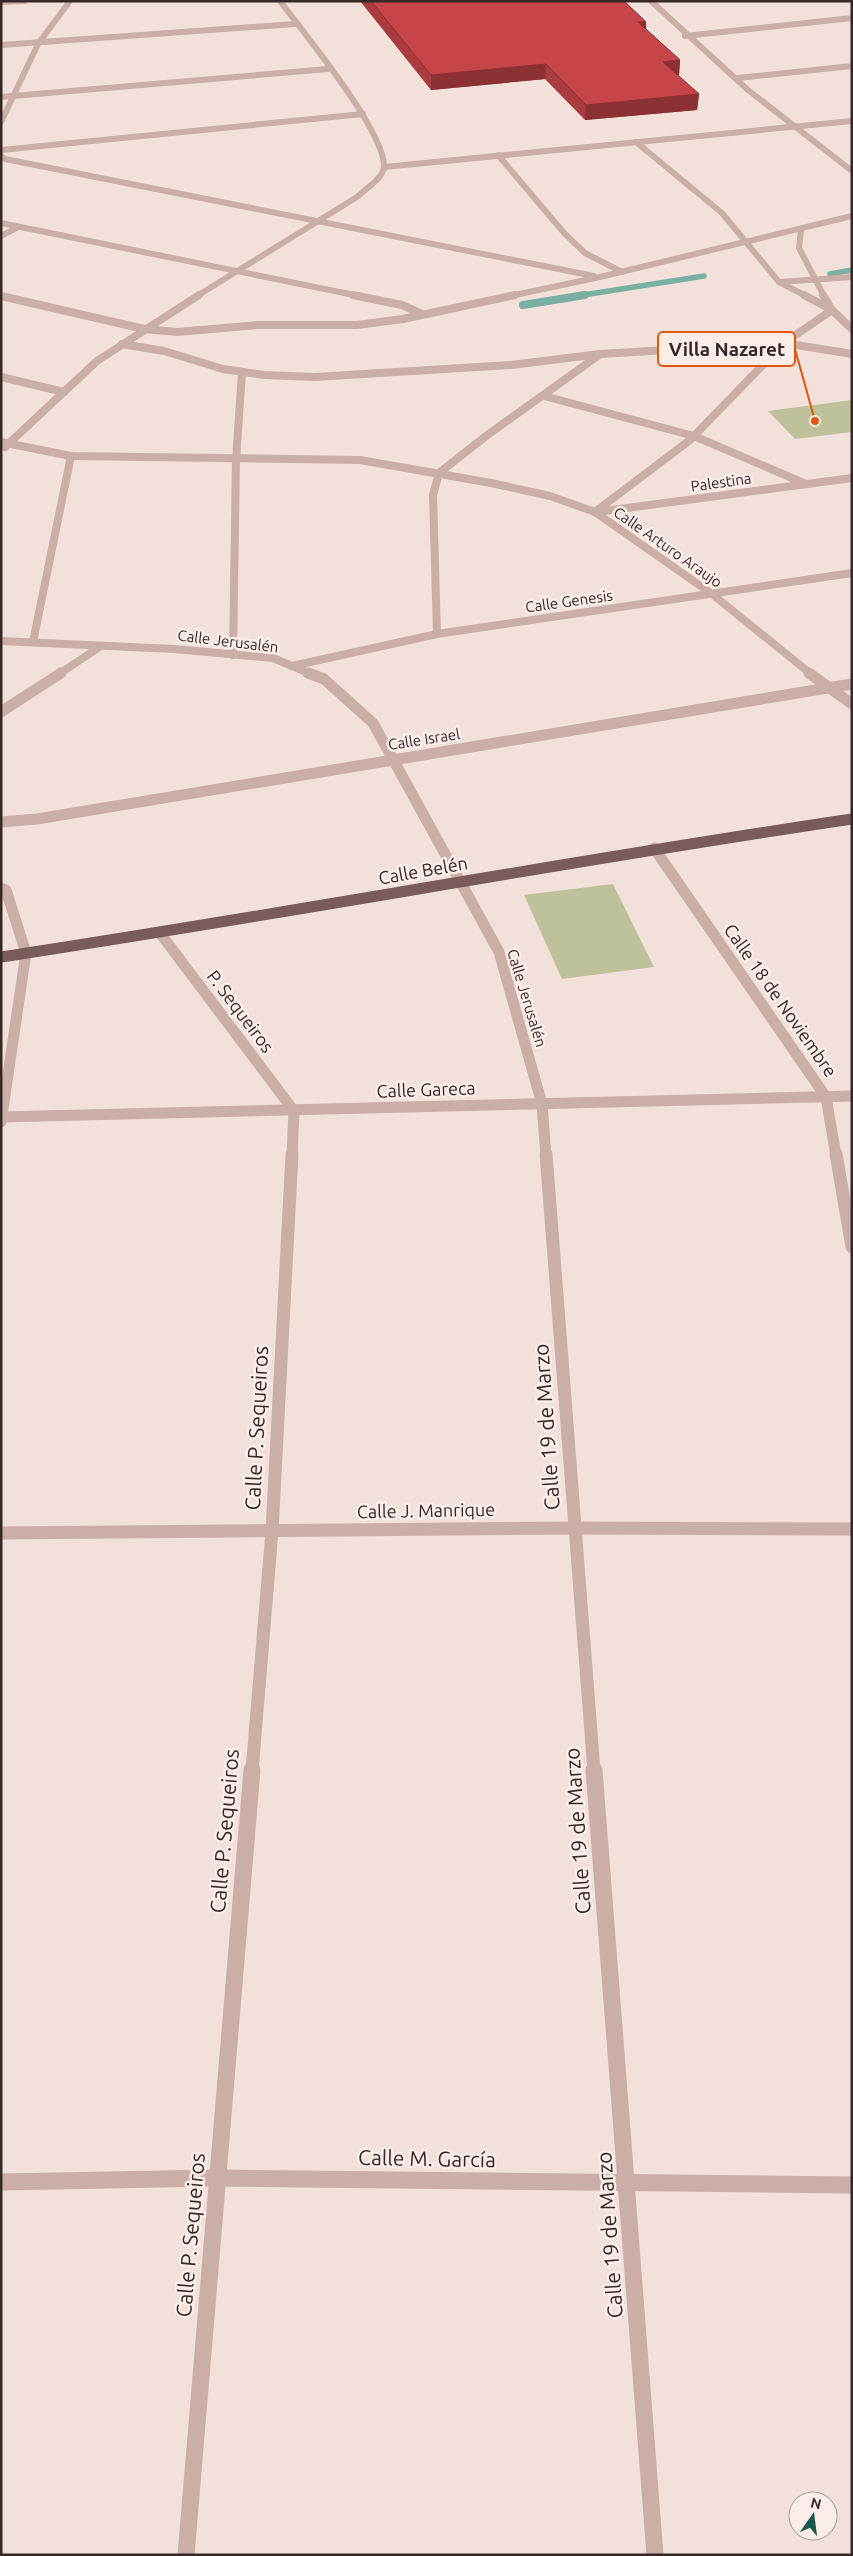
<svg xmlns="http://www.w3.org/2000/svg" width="853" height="2556" font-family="Ubuntu,sans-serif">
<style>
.green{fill:#bfc19b}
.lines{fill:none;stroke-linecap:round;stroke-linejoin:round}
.stream-far1{stroke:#7aafa3;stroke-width:5.5}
.stream{stroke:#7aafa3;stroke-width:8}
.minor-far4{stroke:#caaea7;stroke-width:6}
.minor-far3{stroke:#caaea7;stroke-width:8}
.minor-far2{stroke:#caaea7;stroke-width:11}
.minor-far1{stroke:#caaea7;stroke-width:13}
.minor{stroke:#caaea7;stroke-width:17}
.major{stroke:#795b59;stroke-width:11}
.wall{fill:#aa3b3f}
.shaded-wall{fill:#8b3033}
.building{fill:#c64549;stroke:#8b3033}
.labels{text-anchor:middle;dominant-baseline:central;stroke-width:5;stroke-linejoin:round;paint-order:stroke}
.far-street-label{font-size:15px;fill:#372828;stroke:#faede8}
.street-label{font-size:18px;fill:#372828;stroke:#faede8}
.near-street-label{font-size:21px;fill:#372828;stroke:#faede8}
.leader{fill:none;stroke:#df570d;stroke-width:2}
.callout-dot{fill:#df570d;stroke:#faede8;stroke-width:2}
.callout{fill:#faede8;stroke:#df570d;stroke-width:2}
.callout-label{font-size:19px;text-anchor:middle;font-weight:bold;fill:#372828}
</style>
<rect width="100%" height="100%" fill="#f2e1db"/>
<!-- green -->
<g class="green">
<polygon points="852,400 852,432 795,439 768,411"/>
<polygon points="613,884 654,967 562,979 524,895"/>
</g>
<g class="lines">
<!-- stream-far1 -->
<g class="stream-far1">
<polyline points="830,274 852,270"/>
<polyline points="577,296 704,276"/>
</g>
<!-- stream -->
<polyline class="stream" points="523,305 585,295"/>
<!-- minor-far4 -->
<g class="minor-far4">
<polyline points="651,1 748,90 852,171"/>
<polyline points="1,2 25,1"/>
<polyline points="685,36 852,18"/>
<polyline points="1,45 295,24"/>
<polyline points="737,78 852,66"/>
<polyline points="1,97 328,69"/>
<polyline points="1,122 38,44 70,1"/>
<polyline points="636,142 722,213 779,282 806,296"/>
<polyline points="1,150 363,114"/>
<polyline points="498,155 565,234 585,253 622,272"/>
<polyline points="1,156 5,159 594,276"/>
<polyline points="384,167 852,121"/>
<polyline points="1,223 359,296"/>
<polyline points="801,229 799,248 824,296"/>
<polyline points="1,236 18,227"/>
<polyline points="779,282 852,277"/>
<path d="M197,296L357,197C365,189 384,178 384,166C384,130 304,33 280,1"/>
<polyline points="510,296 600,277 852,216"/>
</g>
<!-- minor-far3 -->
<g class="minor-far3">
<polyline points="353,295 402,305 422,314"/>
<polyline points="804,295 832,310 852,329"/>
<polyline points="1,296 144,329 177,332 258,325 357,325 403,319 515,295"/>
<polyline points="122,344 164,351 223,369 264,375 315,377 511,365 600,354 784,343 852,354"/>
<polyline points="1,377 64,392"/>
<polyline points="544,396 694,436 806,484"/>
<polyline points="1,442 71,456 360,460 491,483 550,496 595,512 712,594 811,674"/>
<polyline points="5,447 97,361 199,295"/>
<polyline points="595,512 690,440 784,343 832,310 823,295"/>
<polyline points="597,512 852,478"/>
<polyline points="437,634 433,495 439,473 486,436 599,355"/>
<polyline points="1,641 174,649 273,658 311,674"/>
<polyline points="33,642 71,456"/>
<polyline points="233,655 236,460 242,372"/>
<polyline points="292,666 437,634 852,573"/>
<polyline points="59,674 101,646"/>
</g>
<!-- minor-far2 -->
<g class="minor-far2">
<polyline points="308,673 324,679 373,723 499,952 542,1104 546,1156"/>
<polyline points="809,673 852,704"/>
<polyline points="1,712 61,673"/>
<polyline points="1,822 37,819 852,684"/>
<polyline points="654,848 826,1097 836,1156"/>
<polyline points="1,888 6,890 26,953 1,1122"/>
<polyline points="160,933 294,1111 292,1156"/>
<polyline points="1,1117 852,1096"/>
</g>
<!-- minor-far1 -->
<g class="minor-far1">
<polyline points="546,1154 594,1771"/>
<polyline points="836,1154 852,1247"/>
<polyline points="1,1533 575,1528 852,1529"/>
<polyline points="252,1771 272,1531 292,1154"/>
</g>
<!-- minor -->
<g class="minor">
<polyline points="594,1770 655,2555"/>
<polyline points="1,2182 216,2178 852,2185"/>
<polyline points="186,2555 252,1770"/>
</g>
<!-- major -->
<path class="major" d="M1,957C285,914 568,861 852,819"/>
</g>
<!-- wall -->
<polygon class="wall" points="360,1 624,1 646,22 646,29 680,60 679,75 678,75 699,94 697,110 585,120 545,79 431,90"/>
<!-- shaded-wall -->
<g class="shaded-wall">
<polygon points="638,22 646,22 646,36"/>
<polygon points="680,60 679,75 662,77 663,62"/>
<polygon points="546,64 545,79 431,90 431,75"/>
<polygon points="699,94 697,110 585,120 586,105"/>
</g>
<!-- building -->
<polygon class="building" points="371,1 624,1 646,22 638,22 680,60 663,62 699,94 586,105 546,64 431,75"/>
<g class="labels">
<!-- far-street labels -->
<g class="far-street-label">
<text transform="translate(721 482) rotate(-8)">Palestina</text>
<text transform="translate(668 547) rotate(35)">Calle Arturo Araujo</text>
<text transform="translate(569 601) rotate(-8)">Calle Genesis</text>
<text transform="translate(228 641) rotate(7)">Calle Jerusalén</text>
<text transform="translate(424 739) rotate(-9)">Calle Israel</text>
<text transform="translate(527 998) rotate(73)">Calle Jerusalén</text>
</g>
<!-- street labels -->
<g class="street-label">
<text transform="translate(423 870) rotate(-10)">Calle Belén</text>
<text transform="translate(781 1000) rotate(55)">Calle 18 de Noviembre</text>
<text transform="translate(241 1011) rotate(53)">P. Sequeiros</text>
<text transform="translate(426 1089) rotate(-2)">Calle Gareca</text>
<text transform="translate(426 1510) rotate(-1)">Calle J. Manrique</text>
</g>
<!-- near-street labels -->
<g class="near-street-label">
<text transform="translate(546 1427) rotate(-94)">Calle 19 de Marzo</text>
<text transform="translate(256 1428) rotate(-87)">Calle P. Sequeiros</text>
<text transform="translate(224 1831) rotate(-85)">Calle P. Sequeiros</text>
<text transform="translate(577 1831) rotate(-94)">Calle 19 de Marzo</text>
<text transform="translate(427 2158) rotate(1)">Calle M. García</text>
<text transform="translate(190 2235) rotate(-85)">Calle P. Sequeiros</text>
<text transform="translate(609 2235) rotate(-94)">Calle 19 de Marzo</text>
</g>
</g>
<!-- callouts -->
<path class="leader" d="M815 421L795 349"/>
<circle class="callout-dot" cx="815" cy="421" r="5"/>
<rect class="callout" x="658" y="332" width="137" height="34" rx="5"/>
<g class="callout-label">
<text x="727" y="356">Villa Nazaret</text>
</g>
<!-- border -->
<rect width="853" height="2556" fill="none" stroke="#372828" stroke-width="5"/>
<!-- north arrow -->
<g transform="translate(813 2516) rotate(14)"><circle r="24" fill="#faede8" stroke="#ac9e9b"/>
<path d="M0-4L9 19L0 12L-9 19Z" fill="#1d584c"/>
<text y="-8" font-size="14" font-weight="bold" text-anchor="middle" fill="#372828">N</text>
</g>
</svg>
